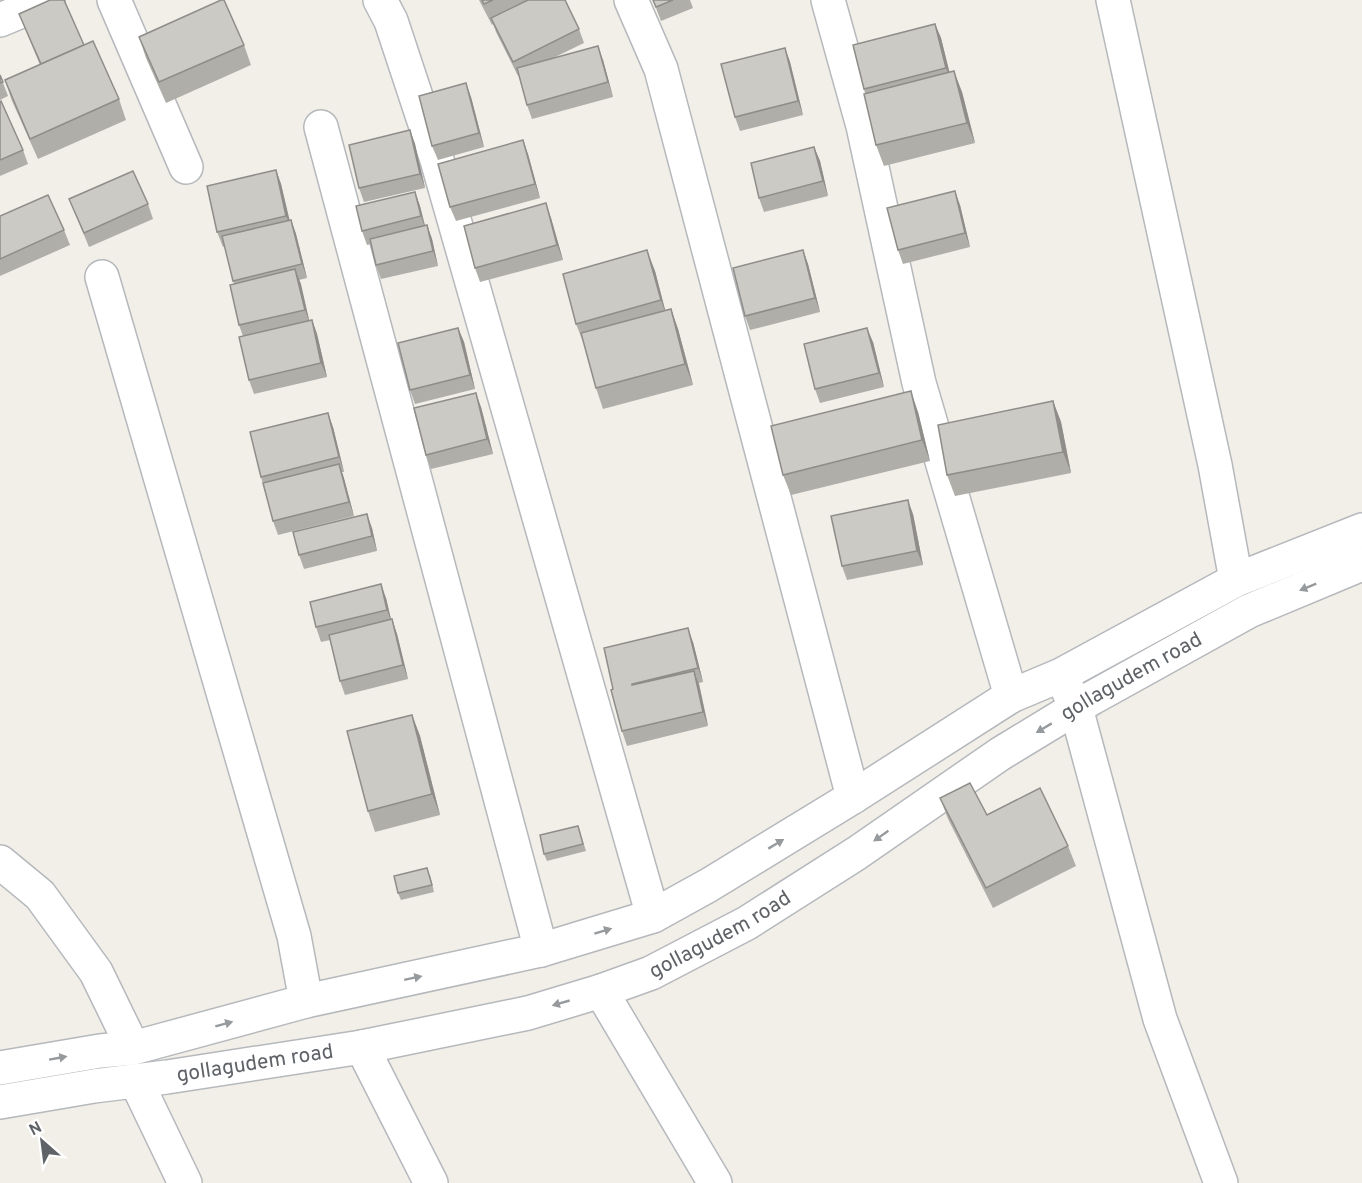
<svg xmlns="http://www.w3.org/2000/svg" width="1362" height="1183" font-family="Overpass,sans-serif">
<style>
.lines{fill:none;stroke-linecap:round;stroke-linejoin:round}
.minor-casing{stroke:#b5b8bc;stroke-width:36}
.minor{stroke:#fff;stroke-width:33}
.wall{fill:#afaea9}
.shaded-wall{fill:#8f8d8a}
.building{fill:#cccac5;stroke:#8f8d8a;stroke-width:1.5}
.oneway{fill:#979a9d}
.labels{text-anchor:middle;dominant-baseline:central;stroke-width:5;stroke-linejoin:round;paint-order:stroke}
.street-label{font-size:21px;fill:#5f6368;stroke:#fff}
</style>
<rect width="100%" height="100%" fill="#f1efe8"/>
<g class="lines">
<!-- minor casing -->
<g class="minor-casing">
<g id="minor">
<polyline points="114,0 186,167"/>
<polyline points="380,0 391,21 437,160 653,916"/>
<polyline points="631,0 661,69 853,797"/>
<polyline points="828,0 863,126 919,383 1011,696"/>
<polyline points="1113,0 1215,465 1236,580"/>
<polyline points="0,20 48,0"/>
<polyline points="321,127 541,950"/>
<polyline points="102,277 294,936 306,1001"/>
<polyline points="1068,690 1076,708 1160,1019 1221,1183"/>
<polyline points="0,862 40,895 96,972 133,1048"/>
<polyline points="601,991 715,1183"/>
<polyline points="362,1047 431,1183"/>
<polyline points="0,1068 100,1051 133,1048 306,1001 541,950 653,916 709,885 853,797 1011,696 1061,675 1236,580 1362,530"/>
<polyline points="136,1081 185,1183"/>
<path id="s1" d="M0,1102L94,1086L167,1077L362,1047L528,1013L601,991L651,973L747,923L857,853L1000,754L1092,698L1249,611L1362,564"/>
</g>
</g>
<!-- minor -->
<use href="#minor" class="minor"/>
</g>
<!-- wall -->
<g class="wall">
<polygon points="479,0 565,0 579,29 584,43 553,58 603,60 613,97 532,119 527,105 519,75 518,76 496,32 493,24 492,25"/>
<polygon points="653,0 690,0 693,8 661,21"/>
<polygon points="19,14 84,45 119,99 126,120 38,159 12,101 5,80 40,65"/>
<polygon points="935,24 941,38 949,72 962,92 975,143 884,166 876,145 864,89"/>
<polygon points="139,37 244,45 251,65 166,103 146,58"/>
<polygon points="785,48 790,62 803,115 740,131 735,117"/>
<polygon points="0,75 8,96 0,100"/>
<polygon points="471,97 484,147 438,160 432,146"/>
<polygon points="0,102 23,150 28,164 0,176"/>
<polygon points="410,130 415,144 425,188 364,202 359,188"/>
<polygon points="814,147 820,161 828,196 764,212 759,198"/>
<polygon points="528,154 540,198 456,221 450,207"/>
<polygon points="276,170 281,184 289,220 291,220 296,234 307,278 299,280 309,320 312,320 317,334 327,377 254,394 249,380 243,336 239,325 234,284 225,246 223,247 217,232"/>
<polygon points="415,192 420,206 425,225 427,225 432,239 438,266 381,279 376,265 371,244 367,245 362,231"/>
<polygon points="69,199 148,204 153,219 89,247"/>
<polygon points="960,205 970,247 903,264 898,250"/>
<polygon points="0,216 64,230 70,245 0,276"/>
<polygon points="551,218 563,260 480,282 475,268"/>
<polygon points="803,250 808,264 820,312 750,330 745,316"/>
<polygon points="655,271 665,310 671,309 678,329 693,385 603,409 596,388 584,344 576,324"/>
<polygon points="458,328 464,342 475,389 415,404 410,390"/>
<polygon points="873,342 884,387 820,403 815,389"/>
<polygon points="1053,401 1061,422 1071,473 955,496 947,475"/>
<polygon points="481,407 493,454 431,469 426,455"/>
<polygon points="918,412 930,461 791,495 783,475"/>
<polygon points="333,427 344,472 342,472 354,516 278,535 273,521 261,477"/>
<polygon points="913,514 923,565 847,580 842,566"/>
<polygon points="372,528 377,551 304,569 299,555"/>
<polygon points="386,598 391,619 397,634 408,679 345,695 340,681 330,640 321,642 316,627"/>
<polygon points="693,642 703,682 699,683 708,726 627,746 622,731 611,690"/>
<polygon points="412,715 420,736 440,815 375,832 368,811"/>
<polygon points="940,798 1068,846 1076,866 993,908 948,819"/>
<polygon points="578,826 586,851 547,861 544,854"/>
<polygon points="430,875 434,892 401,900 398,893"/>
</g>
<!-- shaded-wall -->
<g class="shaded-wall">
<polygon points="935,24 941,38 952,82 946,68"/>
<polygon points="598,46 603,60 613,97 608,82"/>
<polygon points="785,48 790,62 803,115 798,101"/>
<polygon points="954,71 962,92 975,143 967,123"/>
<polygon points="466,83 471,97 484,147 479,133"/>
<polygon points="410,130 415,144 425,188 420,174"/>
<polygon points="523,140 528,154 540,198 535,184"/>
<polygon points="814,147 820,161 828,196 823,181"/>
<polygon points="276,170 281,184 292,230 286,216"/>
<polygon points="955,191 960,205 970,247 965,233"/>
<polygon points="415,192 420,206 426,231 421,216"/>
<polygon points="546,203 551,218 563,260 557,245"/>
<polygon points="291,220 296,234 307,278 302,264"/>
<polygon points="427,225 432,239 438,266 433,251"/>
<polygon points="647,250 655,271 668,321 661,300"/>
<polygon points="803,250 808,264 820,312 815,298"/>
<polygon points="295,269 301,284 310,324 305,310"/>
<polygon points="671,309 678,329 693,385 685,364"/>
<polygon points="312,320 317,334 327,377 321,363"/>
<polygon points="458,328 464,342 475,389 470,375"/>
<polygon points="867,328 873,342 884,387 879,373"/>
<polygon points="911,391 918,412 930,461 922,440"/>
<polygon points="476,393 481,407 493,454 487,439"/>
<polygon points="1053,401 1061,422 1071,473 1063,452"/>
<polygon points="328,413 333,427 344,472 339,457"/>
<polygon points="339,464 344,478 354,516 349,502"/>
<polygon points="908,500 913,514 923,565 917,551"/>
<polygon points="367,514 372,528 377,551 372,536"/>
<polygon points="381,584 386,598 392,624 387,610"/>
<polygon points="392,619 397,634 408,679 403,665"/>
<polygon points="688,628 693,642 703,682 698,668"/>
<polygon points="694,671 699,685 708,726 703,712"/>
<polygon points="412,715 420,736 440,815 432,794"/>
</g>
<!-- building -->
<g class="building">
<polygon points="50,0 64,0 84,45 41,64 19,14"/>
<polygon points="221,0 224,0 244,45 159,82 139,37"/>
<polygon points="482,0 493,0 484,4"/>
<polygon points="528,0 565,0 579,29 513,62 491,18"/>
<polygon points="653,0 673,0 656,7"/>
<polygon points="935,24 946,68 864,89 853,45"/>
<polygon points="93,41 119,99 30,139 5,80"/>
<polygon points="598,46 608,82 527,105 517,68"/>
<polygon points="785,48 798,101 735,117 721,64"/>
<polygon points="954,71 967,123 876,145 864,94"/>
<polygon points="0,75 3,82 0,83"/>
<polygon points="466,83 479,133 432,146 419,96"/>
<polygon points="1,101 23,150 0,160 0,102"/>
<polygon points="410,130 420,174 359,188 349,145"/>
<polygon points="523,140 535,184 450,207 438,164"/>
<polygon points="814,147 823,181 759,198 751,163"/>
<polygon points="276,170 286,216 217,232 207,186"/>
<polygon points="133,171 148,204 84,233 69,199"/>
<polygon points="955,191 965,233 898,250 887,208"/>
<polygon points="415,192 421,216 362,231 356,206"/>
<polygon points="48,195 64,230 0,259 0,216"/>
<polygon points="546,203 557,245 475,268 464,226"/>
<polygon points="291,220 302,264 233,281 222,236"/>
<polygon points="427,225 433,251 376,265 370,239"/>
<polygon points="647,250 661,300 576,324 563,274"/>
<polygon points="803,250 815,298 745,316 733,268"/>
<polygon points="295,269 305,310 239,325 230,285"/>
<polygon points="671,309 685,364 596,388 581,333"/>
<polygon points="312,320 321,363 249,380 239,337"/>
<polygon points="458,328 470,375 410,390 398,343"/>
<polygon points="867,328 879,373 815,389 804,344"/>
<polygon points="911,391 922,440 783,475 771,426"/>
<polygon points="476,393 487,439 426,455 414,408"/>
<polygon points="1053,401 1063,452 947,475 938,425"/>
<polygon points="328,413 339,457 261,477 250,432"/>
<polygon points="339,464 349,502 273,521 263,483"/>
<polygon points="908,500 917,551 842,566 831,516"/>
<polygon points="367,514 372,536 299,555 293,532"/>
<polygon points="381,584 387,610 316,627 310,602"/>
<polygon points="392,619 403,665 340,681 329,635"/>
<polygon points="688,628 698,668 632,684 632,685 694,671 703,712 622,731 611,690 613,689 604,648"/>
<polygon points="412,715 432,794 368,811 347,731"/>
<polygon points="970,783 987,815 1040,788 1068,846 986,888 940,798"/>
<polygon points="578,826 583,844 544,854 540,835"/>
<polygon points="427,868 432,885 398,893 394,876"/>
</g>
<!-- one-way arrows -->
<defs><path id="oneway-solid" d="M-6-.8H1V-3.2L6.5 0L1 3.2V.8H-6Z" transform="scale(1.5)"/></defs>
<g class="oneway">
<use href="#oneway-solid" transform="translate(1308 587) rotate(158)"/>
<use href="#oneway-solid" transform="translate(1044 728) rotate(149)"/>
<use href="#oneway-solid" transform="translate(881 836) rotate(145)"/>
<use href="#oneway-solid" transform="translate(776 844) rotate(-31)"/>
<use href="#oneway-solid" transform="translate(603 931) rotate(-17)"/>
<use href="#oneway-solid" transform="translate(413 978) rotate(-12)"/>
<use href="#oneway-solid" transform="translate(561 1003) rotate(164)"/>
<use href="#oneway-solid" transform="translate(224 1024) rotate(-15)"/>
<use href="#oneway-solid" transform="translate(58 1058) rotate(-10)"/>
</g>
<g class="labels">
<!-- street labels -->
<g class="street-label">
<text stroke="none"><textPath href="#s1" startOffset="1230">gollagudem road</textPath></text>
<text stroke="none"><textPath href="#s1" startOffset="744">gollagudem road</textPath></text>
<text stroke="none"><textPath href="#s1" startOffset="258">gollagudem road</textPath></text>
</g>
</g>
<!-- north arrow -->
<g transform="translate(42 1141) rotate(332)" stroke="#ffffff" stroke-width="4.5" paint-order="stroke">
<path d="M0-4.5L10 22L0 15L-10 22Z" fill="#5f6368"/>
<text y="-9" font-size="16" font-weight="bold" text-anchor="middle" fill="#5f6368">N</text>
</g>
</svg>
